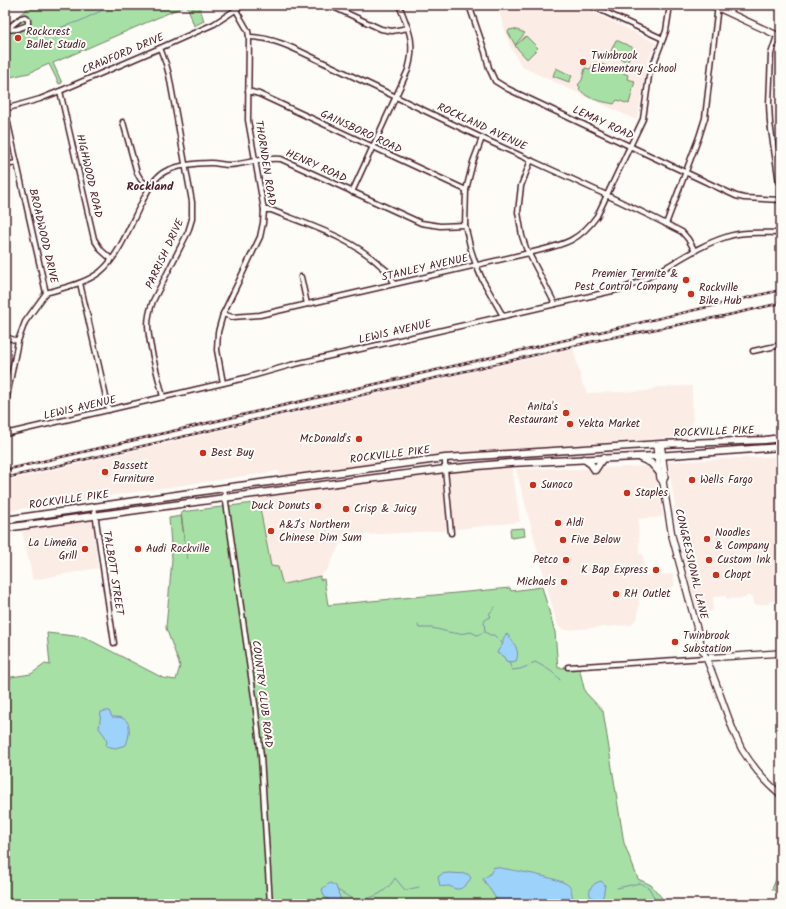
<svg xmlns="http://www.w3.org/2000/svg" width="786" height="909" font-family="Kalam,sans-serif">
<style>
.built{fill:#fcece6}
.green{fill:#a6e0a5;stroke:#788068}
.water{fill:#9dd3fb;stroke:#7c8ba8}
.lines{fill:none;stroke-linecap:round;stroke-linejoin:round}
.stream{stroke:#7c8ba8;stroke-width:1}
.street-casing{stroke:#4a1f2b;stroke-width:7}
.secondary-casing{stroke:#4a1f2b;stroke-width:8}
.primary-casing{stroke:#4a1f2b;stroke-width:9}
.street{stroke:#fdfcf7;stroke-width:4}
.secondary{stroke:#fdfcf7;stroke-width:5.5}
.primary{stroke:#fdfcf7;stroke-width:6}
.rail-casing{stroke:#4a1f2b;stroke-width:2.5}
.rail{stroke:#fdfcf7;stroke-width:1;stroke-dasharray:3;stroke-linecap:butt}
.poi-dot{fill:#c8321e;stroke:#fdfcf7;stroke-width:1.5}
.labels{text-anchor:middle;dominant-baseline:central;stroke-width:4;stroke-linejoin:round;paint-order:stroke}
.poi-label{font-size:11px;fill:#4a1f2b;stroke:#fdfcf7;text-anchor:start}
.street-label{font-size:11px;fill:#4a1f2b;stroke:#fdfcf7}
.neighbourhood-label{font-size:12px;font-weight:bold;fill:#4a1f2b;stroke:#fdfcf7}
</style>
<rect width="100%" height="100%" fill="#fdfcf7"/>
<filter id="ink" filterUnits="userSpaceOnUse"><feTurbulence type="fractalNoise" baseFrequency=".025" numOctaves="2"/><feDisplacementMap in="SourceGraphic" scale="8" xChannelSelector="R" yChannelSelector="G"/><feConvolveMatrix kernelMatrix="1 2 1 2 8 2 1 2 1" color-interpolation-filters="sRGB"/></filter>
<g filter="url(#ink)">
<!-- built -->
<g class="built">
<polygon points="497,5 581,5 595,13 656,43 647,63 638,115 636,120 522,67 510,46"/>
<polygon points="573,348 583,386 585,387 587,393 647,391 657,387 692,386 693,436 535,448 394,462 280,476 279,471 5,511 5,481"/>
<polygon points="781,456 781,600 769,601 769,604 754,605 753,596 746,596 746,598 726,599 726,596 713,597 713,611 697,613 684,561 668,462"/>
<polygon points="512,465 520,522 439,531 344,536 327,570 320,576 275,586 268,569 252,495 384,478"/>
<polygon points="646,466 656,475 663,517 638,519 639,554 643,554 645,576 673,574 675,585 666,592 639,593 638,617 631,625 566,630 562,629 558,626 555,617 516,469 557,468 573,469"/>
<polygon points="92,519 98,568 33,580 22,531"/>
</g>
<!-- green -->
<g class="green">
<polygon points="32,5 199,5 204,21 194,26 187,5 53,63 62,83 59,84 49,64 29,73 6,78 5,38 7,36 5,33 5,26"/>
<polygon points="514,29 525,33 515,45 508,32 509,30"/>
<polygon points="526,36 538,48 527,59 515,46"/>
<polygon points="616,40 634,48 627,62 610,53"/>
<path d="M594,63H599L628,75L627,79L635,81L629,104L617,100L614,104C605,102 596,101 587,96C584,94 583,92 579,90L580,87L578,85L582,80L585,68L590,69Z"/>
<polygon points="556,68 572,76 569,82 553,76"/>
<polygon points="254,503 254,504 259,503 271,566 278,567 282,582 284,584 320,576 320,580 324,579 328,605 510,588 511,591 542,587 555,632 558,668 579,667 585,692 603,711 624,843 638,879 651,885 667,904 5,904 5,678 31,674 45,664 50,665 47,633 84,637 163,678 176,680 180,666 166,628 172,559 169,518 181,516 187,559 181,512"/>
<polygon points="524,528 525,536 511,538 510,529"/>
<polygon points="781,868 781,895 772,889"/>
</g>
<!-- water -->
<g class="water">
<path d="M507,634C513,641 521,651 516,661L511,662L506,661L504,657L497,653C498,650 500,648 502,645C504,641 502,638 507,634Z"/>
<path d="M105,711H109L112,717C115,717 119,717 122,718C133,722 129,737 126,745L115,748L106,746C109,739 103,734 99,728L101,712Z"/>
<path d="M494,867C507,869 563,878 569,886C572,890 573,899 573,904H506L497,900L483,879L490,874Z"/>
<path d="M448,873L468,874L471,878C467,883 463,890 456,889C453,888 452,887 449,886C445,886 443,887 440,886L438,877L442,874Z"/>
<path d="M601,881L605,885L603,897C598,900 595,899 590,896C588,888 594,883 601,881Z"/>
<polygon points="330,883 336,886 342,904 325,904 329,900 324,896 322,889"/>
</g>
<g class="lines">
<!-- stream -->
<g class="stream">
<polyline points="40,38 53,30 80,21 113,5"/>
<polyline points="495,607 489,614 491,616 484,621 485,632 490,635 494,635 503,644"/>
<path d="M418,625L419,628C423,628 428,628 432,628C447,631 455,636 471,632L477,635L484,632"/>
<polyline points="509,662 512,670 520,669 528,666"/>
<path d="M531,664L535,662C545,667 554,672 560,680"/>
<polyline points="617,888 640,883 649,888 658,904"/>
<path d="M337,890C342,892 349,898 354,899C371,901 387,892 395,878L405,890L419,887"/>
</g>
<!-- street casing -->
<g class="street-casing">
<g id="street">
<polyline points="329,5 381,29 392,31 408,28"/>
<polyline points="469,5 485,52 489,68 495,81 508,89 736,196 744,198 781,200"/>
<polyline points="590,5 663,39"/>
<polyline points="5,31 6,30 21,18 25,17 28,20 28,25 17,29 6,30"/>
<polyline points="777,36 771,54 769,104 770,123 781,196"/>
<path d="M249,37C277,37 304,54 329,65C380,89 431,114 482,138C549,169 617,198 682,232L688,239L695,251"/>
<path d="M160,48L166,64L169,75L192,202V219L188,232L153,301C150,309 148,317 148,326C149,348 158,375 163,397"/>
<polyline points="60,91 94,239 101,250 111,259"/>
<polyline points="248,91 259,94 466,190"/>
<polyline points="5,109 40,99 60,91 160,48 214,24 243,5"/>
<polyline points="5,110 46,293 25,322 18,341 5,407"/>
<polyline points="123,122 137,173 141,180 150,187"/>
<polyline points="482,138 473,162 466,190 465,225 471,250 476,265 482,279 503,316"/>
<polyline points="531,160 521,186 518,212 522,236 526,248 555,304"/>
<polyline points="5,165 17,163"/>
<path d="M352,192L408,70C416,43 409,30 399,5"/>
<path d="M264,210H271C308,225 350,237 380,265C383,268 389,271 391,276C392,278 393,282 393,284"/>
<polyline points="666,224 699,137 705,118 718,5"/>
<polyline points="301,277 307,304"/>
<polyline points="80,283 109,410"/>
<path d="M46,293C65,287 84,284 100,272C119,257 131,223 142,202C148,190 154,177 166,171C179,165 196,163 211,163C217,163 223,165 229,165C247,164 263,157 281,159L421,223L440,226L465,225"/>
<path d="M223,314L232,317L260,315L529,253C560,245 577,244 597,216L643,119L649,76L666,31L670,5"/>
<polyline points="5,337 18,341"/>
<polyline points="753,351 781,345"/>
<polyline points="223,383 217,350 218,332 223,314 260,237 263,223 264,210 248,120 249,37 248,31 236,10"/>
<path d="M5,434L245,378L291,365L621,289C658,277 688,249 726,237C743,231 763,233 781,233"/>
<polyline points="445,458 445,469 451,533"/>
<polyline points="224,488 256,711 261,756 270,904"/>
<polyline points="94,506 114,643"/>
<polyline points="568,667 706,658"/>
</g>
</g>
<!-- secondary casing -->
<g class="secondary-casing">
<g id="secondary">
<polyline points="712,5 781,37"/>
<polyline points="661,444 665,476 663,482"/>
<path d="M656,445L660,478L663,482L672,536L703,651C716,679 724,709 736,737C739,742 740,747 743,751C753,767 767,783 781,795"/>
<polyline points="706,658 781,653"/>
</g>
</g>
<!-- primary casing -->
<g class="primary-casing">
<g id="primary">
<polyline points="640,458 651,463 659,472"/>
<polyline points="584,459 591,464 595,470 603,458"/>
<polyline points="5,520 224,488 445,458 661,444 765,440 781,438"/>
<polyline points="5,528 283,490 445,469 510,463 657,456 781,447"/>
</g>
</g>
<!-- street -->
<use href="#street" class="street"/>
<!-- secondary -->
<use href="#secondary" class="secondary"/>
<!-- primary -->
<use href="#primary" class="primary"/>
<!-- rail casing -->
<g class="rail-casing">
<g id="rail">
<polyline points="5,470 781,290"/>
<polyline points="5,478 599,340 724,316 781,303"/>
</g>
</g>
<!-- rail -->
<use href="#rail" class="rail"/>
</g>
</g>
<!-- markers -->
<g class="poi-dot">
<circle cx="18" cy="38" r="4"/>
<circle cx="583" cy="62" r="4"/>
<circle cx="686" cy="280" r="4"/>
<circle cx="691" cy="294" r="4"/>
<circle cx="566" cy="413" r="4"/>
<circle cx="570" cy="424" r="4"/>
<circle cx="359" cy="439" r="4"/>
<circle cx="203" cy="453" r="4"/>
<circle cx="105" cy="472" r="4"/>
<circle cx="692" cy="480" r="4"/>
<circle cx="533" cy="485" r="4"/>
<circle cx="627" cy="493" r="4"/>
<circle cx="318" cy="506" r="4"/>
<circle cx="346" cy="509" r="4"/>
<circle cx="558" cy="523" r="4"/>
<circle cx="271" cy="531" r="4"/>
<circle cx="707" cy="539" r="4"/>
<circle cx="563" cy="540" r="4"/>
<circle cx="85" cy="549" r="4"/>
<circle cx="138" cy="549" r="4"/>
<circle cx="566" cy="560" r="4"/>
<circle cx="709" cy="560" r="4"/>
<circle cx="656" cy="570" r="4"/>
<circle cx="716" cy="575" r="4"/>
<circle cx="564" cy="582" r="4"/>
<circle cx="616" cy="594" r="4"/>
<circle cx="675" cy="642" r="4"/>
</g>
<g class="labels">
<!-- poi labels -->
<g class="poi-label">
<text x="26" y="32">Rockcrest<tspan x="26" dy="13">Ballet Studio</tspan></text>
<text x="591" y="56">Twinbrook<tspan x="591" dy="13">Elementary School</tspan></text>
<text x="678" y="274" text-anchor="end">Premier Termite &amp;<tspan x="678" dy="13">Pest Control Company</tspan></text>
<text x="699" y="288">Rockville<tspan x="699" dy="13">Bike Hub</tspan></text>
<text x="558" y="407" text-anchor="end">Anita's<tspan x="558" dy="13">Restaurant</tspan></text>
<text x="578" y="424">Yekta Market</text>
<text x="351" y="439" text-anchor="end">McDonald's</text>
<text x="211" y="453">Best Buy</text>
<text x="113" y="466">Bassett<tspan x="113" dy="13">Furniture</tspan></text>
<text x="700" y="480">Wells Fargo</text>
<text x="541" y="485">Sunoco</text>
<text x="635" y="493">Staples</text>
<text x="310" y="506" text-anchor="end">Duck Donuts</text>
<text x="354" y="509">Crisp &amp; Juicy</text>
<text x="566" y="523">Aldi</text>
<text x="279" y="525">A&amp;J's Northern<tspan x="279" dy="13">Chinese Dim Sum</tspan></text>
<text x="715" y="533">Noodles<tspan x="715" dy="13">&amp; Company</tspan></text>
<text x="571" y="540">Five Below</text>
<text x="77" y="543" text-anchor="end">La Limeña<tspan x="77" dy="13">Grill</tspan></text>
<text x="146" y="549">Audi Rockville</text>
<text x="558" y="560" text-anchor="end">Petco</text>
<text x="717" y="560">Custom Ink</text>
<text x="648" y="570" text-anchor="end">K Bap Express</text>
<text x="724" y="575">Chopt</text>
<text x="556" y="582" text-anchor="end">Michaels</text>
<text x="624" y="594">RH Outlet</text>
<text x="683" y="636">Twinbrook<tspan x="683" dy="13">Substation</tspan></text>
</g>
<!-- street labels -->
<g class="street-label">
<text transform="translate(123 54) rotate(-23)">CRAWFORD DRIVE</text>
<text transform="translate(603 123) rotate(25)">LEMAY ROAD</text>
<text transform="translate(482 127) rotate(25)">ROCKLAND AVENUE</text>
<text transform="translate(361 132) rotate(25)">GAINSBORO ROAD</text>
<text transform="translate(265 163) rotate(81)">THORNDEN ROAD</text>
<text transform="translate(316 166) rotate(24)">HENRY ROAD</text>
<text transform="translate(89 176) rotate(77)">HIGHWOOD ROAD</text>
<text transform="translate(43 236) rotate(77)">BROADWOOD DRIVE</text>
<text transform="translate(165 254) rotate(-65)">PARRISH DRIVE</text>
<text transform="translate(425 268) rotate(-13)">STANLEY AVENUE</text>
<text transform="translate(395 332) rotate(-13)">LEWIS AVENUE</text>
<text transform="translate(80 408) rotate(-13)">LEWIS AVENUE</text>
<text transform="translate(714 432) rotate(-2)">ROCKVILLE PIKE</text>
<text transform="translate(390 455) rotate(-7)">ROCKVILLE PIKE</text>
<text transform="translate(69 500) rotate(-8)">ROCKVILLE PIKE</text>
<text transform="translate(691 564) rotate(77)">CONGRESSIONAL LANE</text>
<text transform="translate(113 573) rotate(81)">TALBOTT STREET</text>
<text transform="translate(262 694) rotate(83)">COUNTRY CLUB ROAD</text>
</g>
<!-- neighbourhood labels -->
<g class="neighbourhood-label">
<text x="150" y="186">Rockland</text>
</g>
</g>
<!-- margin -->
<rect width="786" height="909" fill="none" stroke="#fdfcf7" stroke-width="20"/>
<rect x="10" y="10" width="766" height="889" fill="none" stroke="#4a1f2b" stroke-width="1.5" filter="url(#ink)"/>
</svg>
